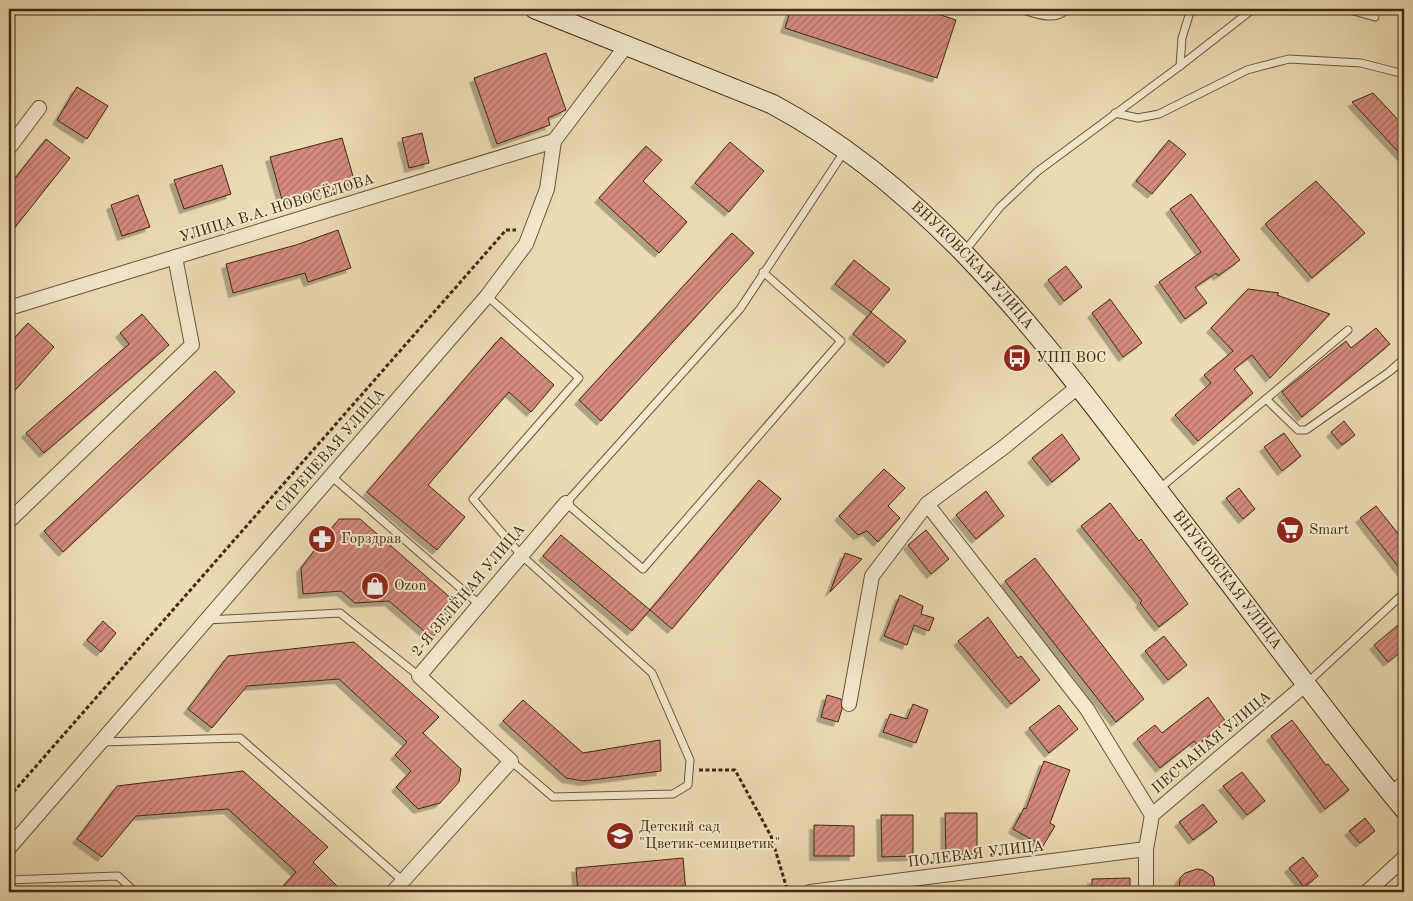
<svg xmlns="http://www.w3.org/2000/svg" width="1413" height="901" font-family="'Old Standard TT',serif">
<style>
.building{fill:url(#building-hatch);stroke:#402a0c;filter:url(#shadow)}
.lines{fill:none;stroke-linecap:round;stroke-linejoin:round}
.service-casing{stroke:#6b5636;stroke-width:9}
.minor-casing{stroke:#6b5636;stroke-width:16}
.secondary-casing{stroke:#402a0c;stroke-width:21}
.path{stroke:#402a0c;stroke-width:3;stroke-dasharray:4 2.5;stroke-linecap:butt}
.service{stroke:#f3e8ce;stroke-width:7}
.minor{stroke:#f3e8ce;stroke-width:14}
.secondary{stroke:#f3e8ce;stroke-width:19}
.labels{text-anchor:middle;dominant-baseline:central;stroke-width:4;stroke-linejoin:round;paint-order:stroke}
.street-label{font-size:15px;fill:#402a0c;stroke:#f3e8ce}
.poi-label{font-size:15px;fill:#402a0c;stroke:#f3e8ce;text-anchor:start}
</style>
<defs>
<pattern id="building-hatch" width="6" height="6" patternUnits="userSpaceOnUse" patternTransform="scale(1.25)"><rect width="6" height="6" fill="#d68a7f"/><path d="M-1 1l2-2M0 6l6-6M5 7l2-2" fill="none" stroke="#af7166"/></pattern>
<filter id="shadow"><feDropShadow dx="-4.5" dy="4.5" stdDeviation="0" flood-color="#0004"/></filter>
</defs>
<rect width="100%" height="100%" fill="#ecdbb3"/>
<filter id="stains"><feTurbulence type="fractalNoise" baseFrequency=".004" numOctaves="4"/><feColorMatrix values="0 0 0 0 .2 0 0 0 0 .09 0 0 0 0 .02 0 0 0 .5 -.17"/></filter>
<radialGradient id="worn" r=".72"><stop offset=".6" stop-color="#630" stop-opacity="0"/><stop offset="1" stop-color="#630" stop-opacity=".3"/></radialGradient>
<!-- building -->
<g class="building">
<polygon points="791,9 923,9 956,20 937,78 785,28"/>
<polygon points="546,53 566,110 548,118 550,125 497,144 474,78"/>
<polygon points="77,87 108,106 87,139 57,120"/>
<polygon points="1373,93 1404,126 1404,158 1352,102"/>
<polygon points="422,133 429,163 409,168 402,138"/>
<polygon points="342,138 355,183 283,203 270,157"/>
<polygon points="46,139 70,158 9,235 9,186"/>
<polygon points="1169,140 1186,154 1152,194 1136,181"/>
<polygon points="730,142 764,171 729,212 695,183"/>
<polygon points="646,146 662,160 643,181 687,222 659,253 599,198"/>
<polygon points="222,165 231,194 184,209 174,180"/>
<polygon points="1316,181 1365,233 1312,278 1265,224"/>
<polygon points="1191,194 1240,260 1218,276 1216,273 1195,287 1207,303 1185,319 1159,282 1201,252 1170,209"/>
<polygon points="138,195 150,227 122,236 111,205"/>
<polygon points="338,230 351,268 308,282 305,273 233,293 226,264 296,245"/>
<polygon points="732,233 754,253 601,421 579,400"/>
<polygon points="854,260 890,289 871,312 906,341 888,363 853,334 871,312 835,284"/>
<polygon points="1066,266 1082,287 1064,301 1048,280"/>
<polygon points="1248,289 1279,293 1277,295 1330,314 1270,378 1252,355 1234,369 1253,393 1198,441 1175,415 1211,383 1204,375 1233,351 1211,328"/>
<polygon points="1110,299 1142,343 1123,357 1092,313"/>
<polygon points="142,314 169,345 44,453 26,433 129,344 120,333"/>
<polygon points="28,323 54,347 9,397 9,344"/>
<polygon points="1376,328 1390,344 1302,417 1282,392 1346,341 1351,348"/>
<polygon points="501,337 554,385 531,412 509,392 428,485 465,517 437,550 367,492"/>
<polygon points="215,371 235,392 63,552 44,531"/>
<polygon points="1344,421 1355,435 1342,445 1331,432"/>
<polygon points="1284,433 1301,456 1282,471 1264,447"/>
<polygon points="1062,434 1080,459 1052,482 1032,458"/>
<polygon points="884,469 905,488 888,506 900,518 878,542 867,531 858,535 839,516"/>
<polygon points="759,480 781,499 672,629 650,610"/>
<polygon points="1239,488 1255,509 1243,519 1226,498"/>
<polygon points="986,491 1004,516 976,539 956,515"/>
<polygon points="1110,503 1139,541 1141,539 1188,604 1159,627 1140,603 1142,601 1081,526"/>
<polygon points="1376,506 1404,541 1404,574 1360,518"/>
<polygon points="339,519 360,519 460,606 432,638 389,601 355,603 341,591 303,594 301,568"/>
<polygon points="926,530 949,559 931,574 908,545"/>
<polygon points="561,535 650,610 632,631 543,556"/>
<polygon points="845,553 862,559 830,592"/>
<polygon points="1035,558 1144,699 1116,722 1005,581"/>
<polygon points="900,595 923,606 921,614 934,618 929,631 914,625 907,645 884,636"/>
<polygon points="988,617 1018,658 1021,656 1040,680 1011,704 958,641"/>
<polygon points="1404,620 1404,649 1388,662 1374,645"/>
<polygon points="103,621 116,633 101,652 87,640"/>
<polygon points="1164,636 1187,665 1168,680 1145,651"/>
<polygon points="354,642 439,717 423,733 461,769 459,782 440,803 418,809 396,787 411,771 395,755 407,742 339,679 247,686 212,728 188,709 228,656"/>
<polygon points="827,695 841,699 842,709 838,722 821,717"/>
<polygon points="1208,697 1226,722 1198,745 1194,741 1160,768 1137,739 1155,725 1162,733"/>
<polygon points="523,700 583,753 660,740 661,771 584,781 566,778 503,721"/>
<polygon points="913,704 928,710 916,743 883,732 890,714 907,719"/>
<polygon points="1059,705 1078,729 1049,753 1029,728"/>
<polygon points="1292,720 1326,765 1328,764 1349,790 1325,809 1271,736"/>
<polygon points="1044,761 1070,770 1050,823 1055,826 1043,846 1013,829 1024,808 1026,809"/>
<polygon points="243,771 328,847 313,862 343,892 292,892 284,885 296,872 228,809 136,816 102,857 77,839 117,786"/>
<polygon points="1242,772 1265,801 1247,815 1223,786"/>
<polygon points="1203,804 1217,822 1193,840 1179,822"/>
<polygon points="945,813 977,813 977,854 946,855"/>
<polygon points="881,815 913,815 913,856 882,857"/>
<polygon points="1365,818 1375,831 1360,843 1349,831"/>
<polygon points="814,825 854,826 854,856 814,856"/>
<polygon points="1303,857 1318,876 1304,887 1289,868"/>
<polygon points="683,858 686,892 578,892 576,868"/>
<polygon points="1197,869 1203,870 1213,877 1216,892 1179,892 1180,878 1185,873"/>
<polygon points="1130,878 1130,892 1092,892 1092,879"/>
</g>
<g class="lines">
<!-- service casing -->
<g class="service-casing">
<g id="service">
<path d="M1020,9C1037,14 1053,22 1068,9"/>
<polyline points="1346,9 1375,17"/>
<polyline points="1180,66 1182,38 1191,9"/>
<polyline points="1115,113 1138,118 1159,114 1247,70 1289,59 1361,63 1404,74"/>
<polyline points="964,252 1000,207 1038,171 1180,66 1253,9"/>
<polyline points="763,272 841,341 643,569 566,503 740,309 844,152"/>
<polyline points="487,296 579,378 473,499 521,555 652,673 690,760 688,785 673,794 553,797 511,761"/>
<polyline points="1266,399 1298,430 1306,430 1389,372 1404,359"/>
<polyline points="331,476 480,605"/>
<polyline points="1159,489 1348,330"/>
<polyline points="206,620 340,613 419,676"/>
<polyline points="1307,683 1404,593"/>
<polyline points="102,742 240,738 403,881"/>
<polyline points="1389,791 1404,779"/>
<polyline points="9,880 118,876 135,892"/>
</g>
</g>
<!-- minor casing -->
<g class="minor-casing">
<g id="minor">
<polyline points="9,148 39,108"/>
<polyline points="9,308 554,141"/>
<polyline points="927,504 1087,709 1152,815"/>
<polyline points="9,521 192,345 175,257"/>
<polyline points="849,704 872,576 927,504 1004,447 1079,386"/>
<polyline points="9,848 487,296 526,244 547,189 554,141 626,46"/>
<polyline points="393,892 511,761 419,676 566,503"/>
<polyline points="810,892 1146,849"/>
<polyline points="1146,892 1146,849 1152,815 1306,684"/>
<polyline points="1367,892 1404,858"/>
</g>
</g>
<!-- secondary casing -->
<g class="secondary-casing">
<g id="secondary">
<path id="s1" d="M535,9L772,104C920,183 1027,318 1126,448C1179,517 1231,585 1283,654C1323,706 1362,759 1404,809"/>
</g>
</g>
<!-- path -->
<g class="path">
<polyline points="699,770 735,770 771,836 788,892"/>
<polyline points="9,797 506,230 516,230"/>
</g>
<!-- service -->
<use href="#service" class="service"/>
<!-- minor -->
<use href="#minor" class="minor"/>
<!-- secondary -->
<use href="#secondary" class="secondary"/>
</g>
<!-- icons -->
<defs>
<g id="bus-disc" transform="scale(1.4375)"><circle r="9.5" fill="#8f2418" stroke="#f3e8ce"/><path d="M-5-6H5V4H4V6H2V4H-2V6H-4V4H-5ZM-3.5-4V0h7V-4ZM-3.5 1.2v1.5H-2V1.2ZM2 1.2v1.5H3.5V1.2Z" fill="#fff"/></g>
<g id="supermarket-disc" transform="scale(1.4375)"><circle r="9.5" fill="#8f2418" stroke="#f3e8ce"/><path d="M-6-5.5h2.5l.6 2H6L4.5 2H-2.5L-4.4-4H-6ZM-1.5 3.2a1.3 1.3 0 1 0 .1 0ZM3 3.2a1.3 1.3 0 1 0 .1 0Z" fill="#fff"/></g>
<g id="pharmacy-disc" transform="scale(1.4375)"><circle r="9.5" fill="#8f2418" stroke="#f3e8ce"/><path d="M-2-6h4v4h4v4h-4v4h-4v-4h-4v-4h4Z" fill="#fff"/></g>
<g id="shop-disc" transform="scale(1.4375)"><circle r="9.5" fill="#8f2418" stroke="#f3e8ce"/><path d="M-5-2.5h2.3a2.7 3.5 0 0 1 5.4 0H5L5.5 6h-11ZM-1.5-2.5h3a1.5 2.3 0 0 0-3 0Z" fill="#fff"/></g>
<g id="school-disc" transform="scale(1.4375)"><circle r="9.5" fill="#8f2418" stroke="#f3e8ce"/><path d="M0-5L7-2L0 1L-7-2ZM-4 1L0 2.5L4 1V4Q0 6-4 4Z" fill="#fff"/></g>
</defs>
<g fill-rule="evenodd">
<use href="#bus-disc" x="1017" y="358"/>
<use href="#supermarket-disc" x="1290" y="530"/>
<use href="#pharmacy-disc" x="322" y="539"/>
<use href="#shop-disc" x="375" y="586"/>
<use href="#school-disc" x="620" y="836"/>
</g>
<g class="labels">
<!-- street labels -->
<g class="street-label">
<text transform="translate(277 209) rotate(-17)">УЛИЦА В.А. НОВОСЁЛОВА</text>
<text stroke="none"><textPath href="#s1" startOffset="514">ВНУКОВСКАЯ УЛИЦА</textPath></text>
<text transform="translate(331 451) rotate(-49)">СИРЕНЕВАЯ УЛИЦА</text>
<text stroke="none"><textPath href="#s1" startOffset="919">ВНУКОВСКАЯ УЛИЦА</textPath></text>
<text transform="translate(469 591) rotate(-50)">2-Я ЗЕЛЁНАЯ УЛИЦА</text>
<text transform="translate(1212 743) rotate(-40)">ПЕСЧАНАЯ УЛИЦА</text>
<text transform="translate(976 855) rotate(-7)">ПОЛЕВАЯ УЛИЦА</text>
</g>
<!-- poi labels -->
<g class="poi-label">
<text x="1036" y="358">УПП ВОС</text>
<text x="1309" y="530">Smart</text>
<text x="341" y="539">Горздрав</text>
<text x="394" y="586">Ozon</text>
<text x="639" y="827">Детский сад<tspan x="639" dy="17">"Цветик-семицветик"</tspan></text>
</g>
</g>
<!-- margin -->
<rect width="1413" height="901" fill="none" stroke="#ecdbb3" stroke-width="30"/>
<rect x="10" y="10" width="1393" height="881" fill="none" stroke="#402a0c" stroke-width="2.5"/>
<rect x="15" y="15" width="1383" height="871" fill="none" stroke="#402a0c"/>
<rect width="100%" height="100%" filter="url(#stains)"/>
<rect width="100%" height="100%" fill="url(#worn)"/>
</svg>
